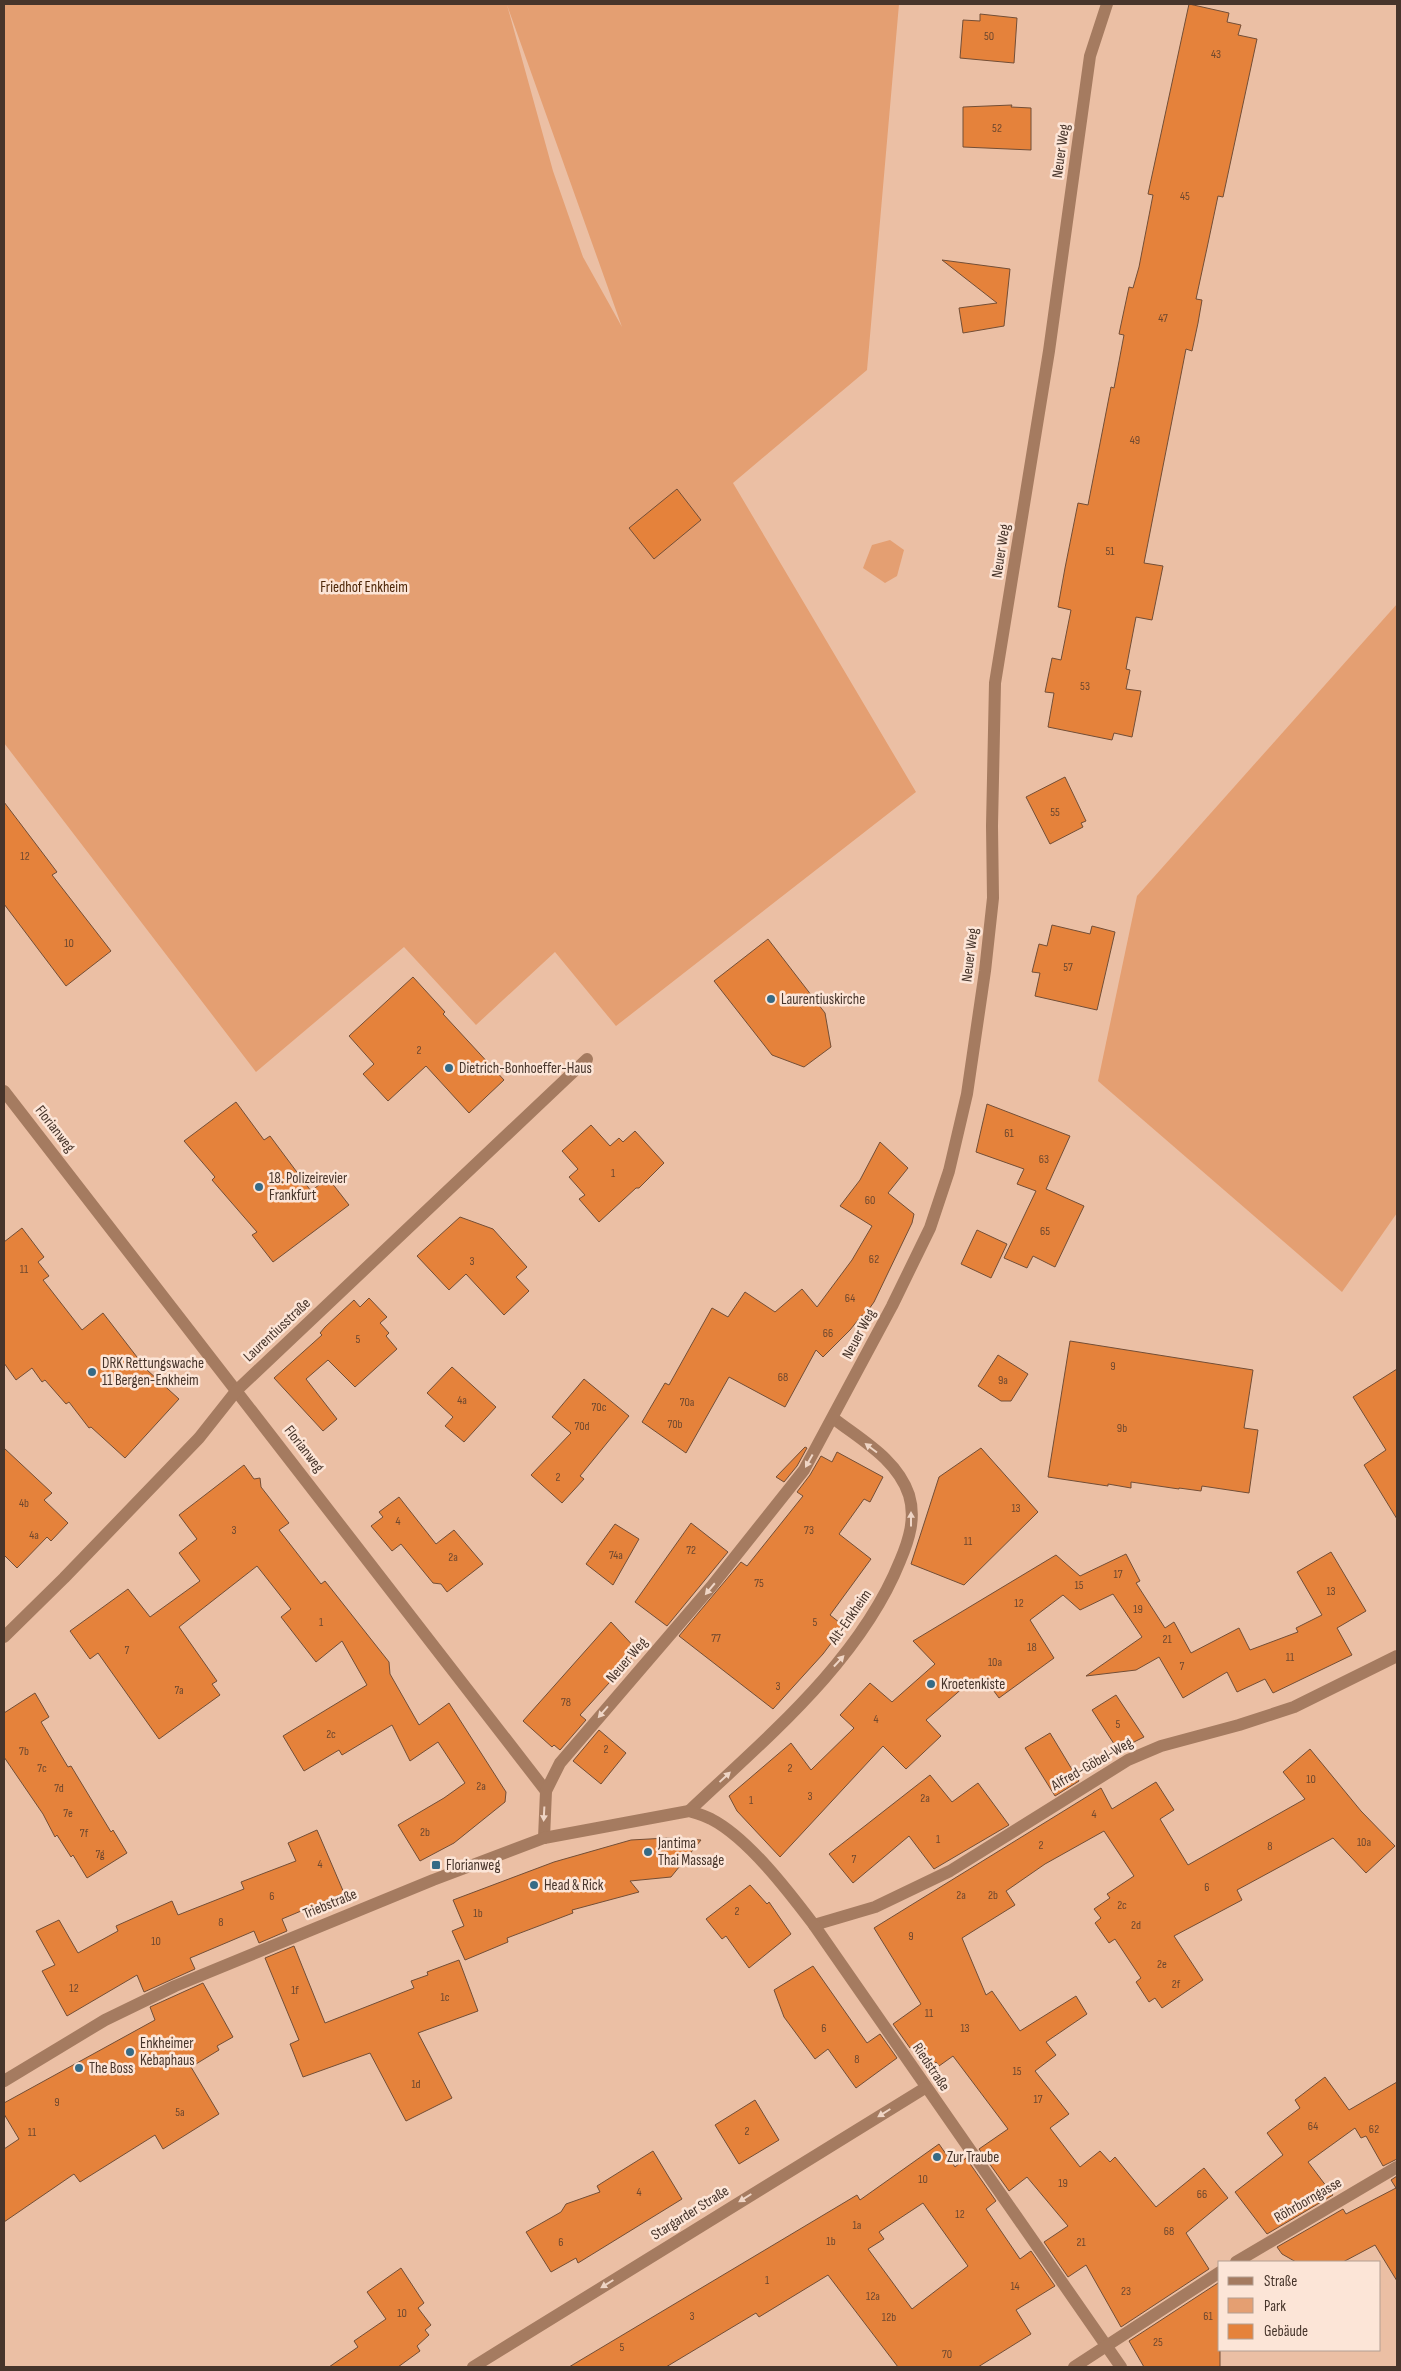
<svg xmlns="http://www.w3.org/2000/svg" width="1401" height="2371" font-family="'Sofia Sans Condensed',sans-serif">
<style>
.green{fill:#e49f72;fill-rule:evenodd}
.building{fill:#e5823b;stroke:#734e36;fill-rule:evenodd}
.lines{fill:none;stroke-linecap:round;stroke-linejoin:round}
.minor{stroke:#a57b60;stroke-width:12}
.oneway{fill:#efd5c5}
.poi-dot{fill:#356b86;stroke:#fce5d7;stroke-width:2}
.labels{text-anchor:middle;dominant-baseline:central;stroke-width:5;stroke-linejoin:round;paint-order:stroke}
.number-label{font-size:12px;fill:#6e482f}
.street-label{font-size:15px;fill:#47352b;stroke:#fce5d7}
.park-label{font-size:15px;fill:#4d2608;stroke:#fce5d7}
.poi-label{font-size:15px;fill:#47352b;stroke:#fce5d7;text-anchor:start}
</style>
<rect width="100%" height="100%" fill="#ebbfa4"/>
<!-- green -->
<g class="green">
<path d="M4,4H899L867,370L733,483L916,792L616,1026L555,952L476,1025L404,947L256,1072L4,743ZM507,5L622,327L583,257L553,171Z"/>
<polygon points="890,540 904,550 897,576 885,583 863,568 872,545"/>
<polygon points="1397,604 1397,1213 1342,1292 1098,1081 1137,896"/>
</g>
<!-- building -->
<g class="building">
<polygon points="1189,4 1229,13 1227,22 1241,25 1238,35 1257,39 1223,197 1218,196 1207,248 1196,299 1202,300 1198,323 1192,351 1186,349 1144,563 1163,566 1152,620 1136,617 1126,669 1130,670 1126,689 1141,691 1132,737 1114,733 1112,740 1048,727 1054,693 1045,692 1052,658 1061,660 1071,610 1058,607 1065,568 1078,503 1088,505 1111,387 1114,388 1124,335 1119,334 1129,287 1133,288 1139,267 1153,195 1148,194"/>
<polygon points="980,14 1017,18 1014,63 960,58 963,20 980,21"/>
<polygon points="1012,105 1011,107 1031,108 1031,150 963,147 963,107"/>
<polygon points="942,260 1010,269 1004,326 963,333 959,308 997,303"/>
<polygon points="677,489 701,520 654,559 629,528"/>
<polygon points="1065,777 1086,821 1081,823 1083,827 1050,844 1026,797"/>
<polygon points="4,802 57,872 52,875 111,951 66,986 4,904"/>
<polygon points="1052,925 1090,934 1092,926 1115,932 1097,1010 1035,996 1040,973 1032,972 1039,944 1047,946"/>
<polygon points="768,939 825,1013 831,1047 804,1067 772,1055 714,981"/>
<polygon points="413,977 445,1012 443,1014 504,1080 469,1113 426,1066 388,1101 363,1074 374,1064 349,1036"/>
<polygon points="236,1102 264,1140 270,1136 311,1191 328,1178 349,1205 273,1262 252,1235 257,1232 212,1180 215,1177 184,1141"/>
<polygon points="987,1104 1070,1136 1046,1189 1084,1206 1055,1267 1033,1256 1027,1268 1004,1258 1036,1191 1017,1184 1024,1169 976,1152"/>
<polygon points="591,1125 610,1146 619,1138 623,1142 635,1131 664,1163 639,1188 636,1188 599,1222 579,1199 585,1195 569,1177 578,1169 562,1151"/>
<polygon points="880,1142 908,1168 888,1193 914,1214 912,1223 874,1302 864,1316 862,1315 850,1330 823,1357 816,1350 785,1407 729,1377 686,1453 642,1422 665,1383 669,1385 712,1308 728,1317 745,1292 775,1312 802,1289 817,1307 852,1260 872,1226 840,1206 860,1180"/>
<polygon points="460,1217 493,1229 527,1267 516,1277 529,1291 504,1315 466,1274 449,1290 417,1256"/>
<polygon points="22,1228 44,1257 38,1262 49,1276 43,1280 82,1330 103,1313 147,1370 179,1399 125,1458 91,1427 89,1428 69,1402 66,1404 45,1380 42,1382 32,1368 16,1380 4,1363 4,1242"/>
<polygon points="977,1230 1007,1244 991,1278 961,1264"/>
<polygon points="369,1298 387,1317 380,1323 389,1333 386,1336 397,1349 355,1387 328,1360 306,1379 337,1419 323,1431 274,1378 322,1335 320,1333 325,1327 354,1300 360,1307"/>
<polygon points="1070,1341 1253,1370 1244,1428 1258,1430 1249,1493 1202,1486 1201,1491 1179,1488 1179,1489 1131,1482 1131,1488 1108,1484 1108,1486 1048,1477"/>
<polygon points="998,1355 1028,1374 1011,1401 1001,1401 978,1386"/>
<polygon points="452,1367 496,1407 464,1442 445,1426 453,1417 427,1393"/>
<polygon points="1397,1369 1397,1519 1364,1465 1386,1450 1353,1397"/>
<polygon points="584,1379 629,1416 580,1476 584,1479 562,1503 531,1475 571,1433 552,1417"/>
<polygon points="805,1447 807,1448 797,1466 784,1482 776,1477"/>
<polygon points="4,1448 52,1493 44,1500 68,1523 51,1541 47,1537 17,1568 4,1555"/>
<polygon points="981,1448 1038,1512 964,1585 911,1564 939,1477"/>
<polygon points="837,1452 883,1477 870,1502 864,1499 839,1534 871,1559 830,1615 844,1626 823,1654 773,1709 679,1636 741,1562 747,1566 803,1496 797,1492 810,1475 821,1456 832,1462"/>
<polygon points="244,1465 254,1479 260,1478 261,1487 289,1523 279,1530 321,1584 325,1581 389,1662 390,1674 419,1725 449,1703 506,1792 505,1802 454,1843 420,1861 398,1825 444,1798 465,1783 438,1742 410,1761 392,1725 342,1755 339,1750 304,1771 283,1736 367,1685 342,1641 316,1662 281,1617 291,1609 257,1566 179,1627 217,1681 212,1684 220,1695 159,1739 98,1653 90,1659 70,1631 128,1589 150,1617 200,1581 179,1553 197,1539 179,1515"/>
<polygon points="399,1497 436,1544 454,1530 483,1564 447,1592 441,1584 433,1583 401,1544 392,1551 371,1526 383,1517 379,1512"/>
<polygon points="691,1523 728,1552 667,1626 635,1602"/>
<polygon points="615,1524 639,1539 613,1585 586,1564"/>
<polygon points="1331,1552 1366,1611 1337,1628 1352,1655 1273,1693 1265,1679 1237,1692 1227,1672 1183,1698 1159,1657 1136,1670 1086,1676 1142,1637 1113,1594 1080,1610 1063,1595 1030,1620 1054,1658 999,1698 985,1679 977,1687 972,1680 926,1720 941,1736 906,1769 883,1746 780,1857 737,1811 729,1796 791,1743 811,1770 854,1728 840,1715 870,1683 892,1702 935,1664 913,1641 1056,1555 1080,1576 1126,1554 1140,1581 1136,1583 1165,1628 1174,1622 1191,1653 1239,1628 1250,1650 1298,1632 1296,1628 1322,1615 1297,1572"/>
<polygon points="611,1622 638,1651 580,1715 586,1720 560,1750 554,1745 552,1747 523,1721"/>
<polygon points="35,1693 49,1717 41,1722 68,1767 71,1766 111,1832 113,1830 127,1853 87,1878 73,1855 71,1857 57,1835 55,1837 43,1814 4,1757 4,1713"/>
<polygon points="1116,1695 1144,1737 1118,1750 1092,1710"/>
<polygon points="599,1730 626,1753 601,1784 573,1761"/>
<polygon points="1050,1733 1079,1781 1055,1796 1025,1748"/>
<polygon points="1310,1749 1361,1811 1395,1846 1366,1873 1333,1838 1237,1890 1242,1900 1174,1936 1203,1980 1162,2008 1155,1998 1149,2002 1136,1982 1141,1978 1115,1939 1109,1943 1095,1923 1101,1918 1094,1909 1110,1898 1107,1894 1134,1876 1104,1831 1045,1864 1006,1891 1015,1905 962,1938 986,1995 992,1991 1020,2031 1076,1996 1087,2014 1046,2042 1056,2055 1035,2071 1069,2114 1050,2128 1080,2167 1100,2151 1110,2162 1115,2157 1156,2207 1204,2168 1228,2198 1186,2233 1209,2269 1121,2327 1086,2265 1068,2277 1044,2242 1068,2226 1027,2177 1009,2191 979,2149 1008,2129 953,2056 939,2066 936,2062 934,2064 918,2042 910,2048 893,2024 921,2004 874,1928 1101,1788 1112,1809 1156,1782 1174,1810 1160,1819 1188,1865 1305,1799 1283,1772"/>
<polygon points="930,1775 952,1802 978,1783 1009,1825 934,1869 909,1836 853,1883 829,1854"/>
<polygon points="317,1830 344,1893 282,1919 287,1931 259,1943 254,1931 195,1956 190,1958 195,1969 144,1992 137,1975 67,2016 42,1971 55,1965 36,1931 59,1920 78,1953 118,1931 116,1926 172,1901 178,1915 244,1889 241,1882 296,1861 288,1843"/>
<polygon points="667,1838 701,1840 671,1877 630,1881 639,1892 572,1910 573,1913 507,1938 508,1942 465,1960 452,1931 464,1926 453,1900 554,1862 631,1840"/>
<polygon points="750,1885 767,1904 769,1902 791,1934 749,1968 726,1936 722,1939 706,1919"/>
<polygon points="294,1946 325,2023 414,1988 411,1981 428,1975 427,1972 459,1960 478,2011 418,2033 452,2098 406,2121 370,2053 303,2077 290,2044 299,2040 265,1958"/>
<polygon points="813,1966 867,2043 880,2034 897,2058 856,2088 828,2049 815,2059 784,2017 774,1990"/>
<polygon points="203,1983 233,2037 217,2046 219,2050 191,2067 219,2114 163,2149 155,2135 80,2182 74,2174 4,2222 4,2149 19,2139 4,2114 4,2103 155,2020 150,2007"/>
<polygon points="1325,2077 1349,2110 1397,2082 1397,2159 1383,2166 1366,2136 1361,2138 1355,2128 1308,2162 1333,2195 1267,2234 1235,2192 1283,2155 1267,2133 1300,2108 1295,2100"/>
<polygon points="755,2100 779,2140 739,2164 715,2125"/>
<path d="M939,2144L955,2167L966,2158L996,2201L986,2209L1020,2259L1031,2251L1055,2286L1016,2310L1031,2334L978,2367H898L828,2275L759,2317L756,2313L666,2367H569L857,2195L860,2200ZM923,2203L968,2266L912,2309L868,2249L884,2239L879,2232Z"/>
<polygon points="653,2151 682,2199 578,2263 576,2258 551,2272 526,2232 561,2212 566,2204 600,2192 597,2186"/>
<polygon points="1397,2176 1397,2281 1375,2245 1343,2262 1296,2262 1282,2254 1277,2247 1343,2209 1346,2214 1396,2188 1391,2180"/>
<polygon points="401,2268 424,2303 418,2308 431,2325 425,2330 429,2335 417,2346 420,2351 398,2367 329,2367 358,2347 354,2341 386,2319 367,2292"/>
<polygon points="1218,2283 1220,2286 1220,2367 1144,2367 1129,2341"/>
</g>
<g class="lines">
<!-- minor -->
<g class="minor">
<polyline points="4,1091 546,1791"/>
<polyline points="4,1637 64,1578 199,1438 237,1390 587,1059"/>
<path d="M689,1811C766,1738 860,1661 900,1561C909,1540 916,1518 909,1495C897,1459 861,1440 833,1418"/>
<polyline points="544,1838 546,1791 560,1763 711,1587 804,1470 892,1306 930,1228 949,1171 967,1094 985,971 993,898 992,826 995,683 1049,351 1090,56 1107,4"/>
<polyline points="814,1925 875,1907 950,1871 1128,1760 1161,1746 1239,1725 1294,1707 1397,1656"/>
<path d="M4,2081L105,2020L175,1986L433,1880L544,1838L689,1811C696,1813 704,1815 711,1819C748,1838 789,1892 814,1925L1121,2367"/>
<polyline points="1236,2262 1397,2167"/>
<polyline points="473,2367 925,2088"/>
<polyline points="1074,2367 1220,2272"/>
</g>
</g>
<!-- one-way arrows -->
<defs><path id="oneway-solid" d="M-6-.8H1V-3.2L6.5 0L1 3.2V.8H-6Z" transform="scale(1.25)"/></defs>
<g class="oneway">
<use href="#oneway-solid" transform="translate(871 1448) rotate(-143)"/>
<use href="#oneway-solid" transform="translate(809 1461) rotate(119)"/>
<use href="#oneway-solid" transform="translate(911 1519) rotate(-90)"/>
<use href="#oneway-solid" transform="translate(710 1589) rotate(130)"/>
<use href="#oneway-solid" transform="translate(839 1661) rotate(-47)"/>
<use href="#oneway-solid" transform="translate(603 1712) rotate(131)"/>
<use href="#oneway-solid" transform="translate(725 1777) rotate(-43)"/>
<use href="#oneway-solid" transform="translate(544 1814) rotate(93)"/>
<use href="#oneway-solid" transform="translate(884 2113) rotate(148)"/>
<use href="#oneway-solid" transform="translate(745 2198) rotate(148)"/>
<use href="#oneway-solid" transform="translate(607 2284) rotate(148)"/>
</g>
<!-- markers -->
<g class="poi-dot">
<circle cx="771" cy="999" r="5"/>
<circle cx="449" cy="1068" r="5"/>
<circle cx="259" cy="1187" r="5"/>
<circle cx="92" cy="1372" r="5"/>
<circle cx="931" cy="1684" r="5"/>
<circle cx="648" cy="1852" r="5"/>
<rect x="431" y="1860" width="10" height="10" rx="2.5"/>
<circle cx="534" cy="1885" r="5"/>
<circle cx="130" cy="2052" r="5"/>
<circle cx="79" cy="2068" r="5"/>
<circle cx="937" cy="2157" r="5"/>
</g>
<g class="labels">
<!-- number labels -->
<g class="number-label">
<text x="989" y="36">50</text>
<text x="1216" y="54">43</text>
<text x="997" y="128">52</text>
<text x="1185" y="196">45</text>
<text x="1163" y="318">47</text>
<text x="1135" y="440">49</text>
<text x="1110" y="551">51</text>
<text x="1085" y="686">53</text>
<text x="1055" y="812">55</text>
<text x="25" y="856">12</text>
<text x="69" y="943">10</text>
<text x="1068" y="967">57</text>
<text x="419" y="1050">2</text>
<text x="1009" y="1133">61</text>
<text x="1044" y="1159">63</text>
<text x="613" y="1173">1</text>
<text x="870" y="1200">60</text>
<text x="1045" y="1231">65</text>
<text x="874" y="1259">62</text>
<text x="472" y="1261">3</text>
<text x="24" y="1269">11</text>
<text x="850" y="1298">64</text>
<text x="828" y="1333">66</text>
<text x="358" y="1339">5</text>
<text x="1113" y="1366">9</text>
<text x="783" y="1377">68</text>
<text x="1003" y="1380">9a</text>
<text x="462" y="1400">4a</text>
<text x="687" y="1402">70a</text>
<text x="599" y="1407">70c</text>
<text x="675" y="1424">70b</text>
<text x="582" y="1426">70d</text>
<text x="1122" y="1428">9b</text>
<text x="558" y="1477">2</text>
<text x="24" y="1503">4b</text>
<text x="1016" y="1508">13</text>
<text x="398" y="1521">4</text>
<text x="234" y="1530">3</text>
<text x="809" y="1530">73</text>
<text x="34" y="1535">4a</text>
<text x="968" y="1541">11</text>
<text x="691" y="1550">72</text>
<text x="616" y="1555">74a</text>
<text x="453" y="1557">2a</text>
<text x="1118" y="1574">17</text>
<text x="759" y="1583">75</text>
<text x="1079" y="1585">15</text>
<text x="1331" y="1591">13</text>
<text x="1019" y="1603">12</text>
<text x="1138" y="1609">19</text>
<text x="321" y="1622">1</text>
<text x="815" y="1622">5</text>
<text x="716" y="1638">77</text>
<text x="1167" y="1639">21</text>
<text x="1032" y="1647">18</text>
<text x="127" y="1650">7</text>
<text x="1290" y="1657">11</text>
<text x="995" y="1662">10a</text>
<text x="1182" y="1666">7</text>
<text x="778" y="1686">3</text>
<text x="179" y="1690">7a</text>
<text x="566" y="1702">78</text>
<text x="876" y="1719">4</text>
<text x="1118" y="1724">5</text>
<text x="331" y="1734">2c</text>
<text x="606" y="1749">2</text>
<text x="24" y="1751">7b</text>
<text x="42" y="1768">7c</text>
<text x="790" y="1768">2</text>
<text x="1311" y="1779">10</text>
<text x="481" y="1786">2a</text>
<text x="59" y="1788">7d</text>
<text x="810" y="1796">3</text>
<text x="925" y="1798">2a</text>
<text x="751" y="1800">1</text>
<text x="68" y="1813">7e</text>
<text x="1094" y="1814">4</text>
<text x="425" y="1832">2b</text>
<text x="84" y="1833">7f</text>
<text x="938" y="1839">1</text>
<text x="1364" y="1842">10a</text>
<text x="1041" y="1845">2</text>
<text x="1270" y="1846">8</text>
<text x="100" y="1854">7g</text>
<text x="854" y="1859">7</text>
<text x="320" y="1864">4</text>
<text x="1207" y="1887">6</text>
<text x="961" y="1895">2a</text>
<text x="993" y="1895">2b</text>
<text x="272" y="1896">6</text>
<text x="1122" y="1905">2c</text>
<text x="737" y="1911">2</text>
<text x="478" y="1913">1b</text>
<text x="221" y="1922">8</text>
<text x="1136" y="1925">2d</text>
<text x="911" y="1936">9</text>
<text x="156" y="1941">10</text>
<text x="1162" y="1964">2e</text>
<text x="1176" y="1984">2f</text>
<text x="74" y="1988">12</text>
<text x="295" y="1990">1f</text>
<text x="445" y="1997">1c</text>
<text x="929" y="2013">11</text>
<text x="824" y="2028">6</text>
<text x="965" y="2028">13</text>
<text x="857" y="2059">8</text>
<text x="1017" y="2071">15</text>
<text x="416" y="2084">1d</text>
<text x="1038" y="2099">17</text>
<text x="57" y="2102">9</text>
<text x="180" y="2112">5a</text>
<text x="1313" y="2126">64</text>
<text x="1374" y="2129">62</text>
<text x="747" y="2131">2</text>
<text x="32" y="2132">11</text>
<text x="923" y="2179">10</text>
<text x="1063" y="2183">19</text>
<text x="639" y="2192">4</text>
<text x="1202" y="2194">66</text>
<text x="960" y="2214">12</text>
<text x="857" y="2225">1a</text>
<text x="1169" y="2231">68</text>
<text x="831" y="2241">1b</text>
<text x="561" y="2242">6</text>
<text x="1081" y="2242">21</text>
<text x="767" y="2280">1</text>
<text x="1015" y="2286">14</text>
<text x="1126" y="2291">23</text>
<text x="873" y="2296">12a</text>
<text x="402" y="2313">10</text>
<text x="692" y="2316">3</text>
<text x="1208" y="2316">61</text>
<text x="889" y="2317">12b</text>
<text x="1158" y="2342">25</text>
<text x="622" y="2347">5</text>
<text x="947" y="2354">70</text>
</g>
<!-- street labels -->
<g class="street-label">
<text transform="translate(1061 151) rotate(-82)">Neuer Weg</text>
<text transform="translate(1001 551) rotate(-81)">Neuer Weg</text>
<text transform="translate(970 955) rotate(-83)">Neuer Weg</text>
<text transform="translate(55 1129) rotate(52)">Florianweg</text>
<text transform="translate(277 1330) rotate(-43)">Laurentiusstraße</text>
<text transform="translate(859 1334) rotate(-62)">Neuer Weg</text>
<text transform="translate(304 1449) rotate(52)">Florianweg</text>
<text transform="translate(850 1617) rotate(-55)">Alt-Enkheim</text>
<text transform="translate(627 1660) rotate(-49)">Neuer Weg</text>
<text transform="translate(1092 1764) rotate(-30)">Alfred-Göbel-Weg</text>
<text transform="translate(330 1904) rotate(-22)">Triebstraße</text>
<text transform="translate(931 2067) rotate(56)">Riedstraße</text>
<text transform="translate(1308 2200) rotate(-30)">Röhrborngasse</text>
<text transform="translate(690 2213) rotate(-32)">Stargarder Straße</text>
</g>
<!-- park labels -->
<g class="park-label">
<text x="364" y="587">Friedhof Enkheim</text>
</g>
<!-- poi labels -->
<g class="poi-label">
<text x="781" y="999">Laurentiuskirche</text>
<text x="459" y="1068">Dietrich-Bonhoeffer-Haus</text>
<text x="269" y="1178">18. Polizeirevier<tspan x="269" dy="17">Frankfurt</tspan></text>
<text x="102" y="1363">DRK Rettungswache<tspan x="102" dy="17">11 Bergen-Enkheim</tspan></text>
<text x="941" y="1684">Kroetenkiste</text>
<text x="658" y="1843">Jantima<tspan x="658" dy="17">Thai Massage</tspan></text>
<text x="446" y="1865">Florianweg</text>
<text x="544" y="1885">Head &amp; Rick</text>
<text x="140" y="2043">Enkheimer<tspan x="140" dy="17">Kebaphaus</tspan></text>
<text x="89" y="2068">The Boss</text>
<text x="947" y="2157">Zur Traube</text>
</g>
</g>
<!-- border -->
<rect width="1401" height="2371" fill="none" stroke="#47352b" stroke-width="10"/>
<!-- legend -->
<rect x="1218" y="2261" width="162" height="90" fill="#fce5d7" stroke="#b49f92"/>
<rect x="1228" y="2277" width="25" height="8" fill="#a57b60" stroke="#b49f92"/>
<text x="1264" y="2286" font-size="15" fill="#47352b">Straße</text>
<rect x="1228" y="2298" width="25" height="15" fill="#e49f72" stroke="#b49f92"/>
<text x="1264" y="2311" font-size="15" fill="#47352b">Park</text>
<rect x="1228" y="2324" width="25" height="15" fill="#e5823b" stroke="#b49f92"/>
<text x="1264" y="2336" font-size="15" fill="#47352b">Gebäude</text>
</svg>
